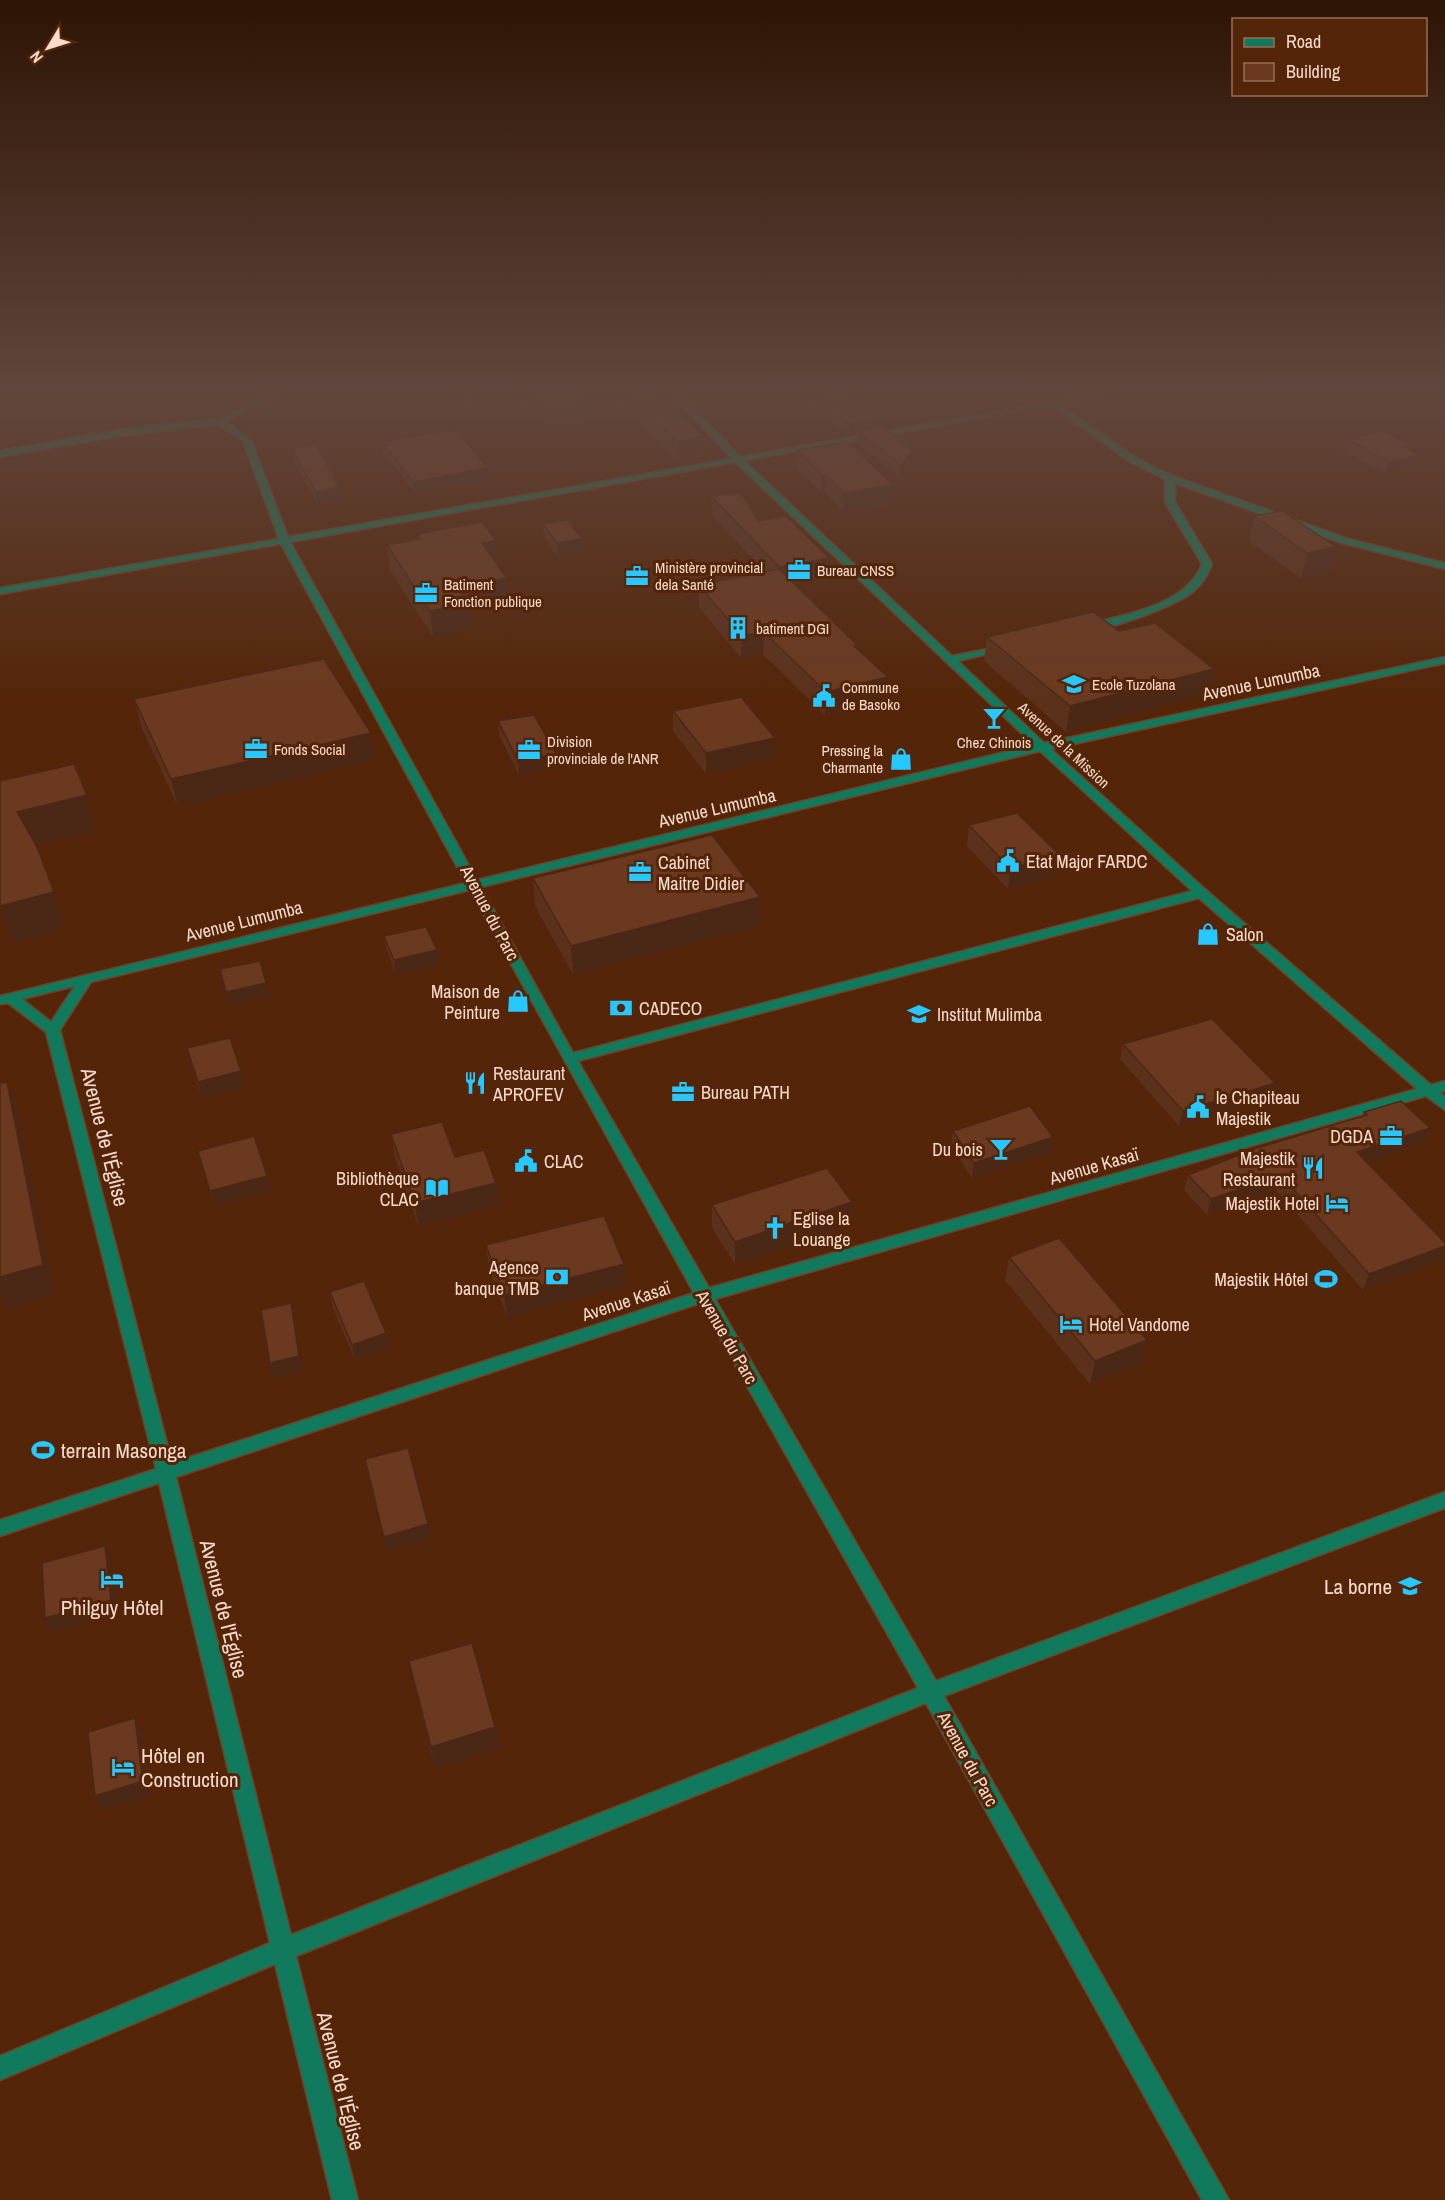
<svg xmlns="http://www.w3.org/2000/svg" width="1445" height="2200" font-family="'Archivo Narrow',sans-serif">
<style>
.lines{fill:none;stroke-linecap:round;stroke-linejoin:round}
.minor-casing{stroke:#6f4228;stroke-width:3}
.tertiary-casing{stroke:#6f4228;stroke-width:3}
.minor{fill:#127a5c;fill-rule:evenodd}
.tertiary{fill:#127a5c;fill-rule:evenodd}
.wall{fill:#5c311b}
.shaded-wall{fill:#4b2816}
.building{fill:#6b391f;stroke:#4b2816;stroke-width:1.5}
.labels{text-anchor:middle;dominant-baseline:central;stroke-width:6;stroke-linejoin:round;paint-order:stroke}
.far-poi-label{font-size:15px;fill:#fadbcd;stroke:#542508;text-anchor:start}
.far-street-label{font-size:15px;fill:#fadbcd;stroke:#542508}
.street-label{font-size:18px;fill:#fadbcd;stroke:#542508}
.poi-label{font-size:18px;fill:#fadbcd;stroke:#542508;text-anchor:start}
.near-street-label{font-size:21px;fill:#fadbcd;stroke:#542508}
.near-poi-label{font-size:21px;fill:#fadbcd;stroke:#542508;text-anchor:start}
</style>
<rect width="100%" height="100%" fill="#542508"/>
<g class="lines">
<!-- minor casing -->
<g class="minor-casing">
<g id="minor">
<polygon points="460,394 469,394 473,399 466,401"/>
<path d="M672,394H681L740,457L952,656L1008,645V649L958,661L1044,743L1445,657V663L1051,749L1206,890L1431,1085L1445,1081V1091L1440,1092L1445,1097V1110L1426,1096L715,1299L936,1681L1445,1492V1508L944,1696L1229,2200H1202L926,1703L296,1956L358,2200H332L275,1964L0,2080V2056L270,1943L159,1483L0,1536V1520L156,1469L46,1032L8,1003L0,1004V996L466,883L279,540L281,538L289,540L477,880L1034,745L734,461ZM1040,751L1192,891L573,1053L481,887ZM470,890L694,1293L172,1463L60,1030L91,982ZM1199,898L1417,1089L709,1288L578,1061ZM75,986L51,1022L22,999ZM700,1303L918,1688L291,1935L176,1477Z"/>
<path d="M1051,402H1057L1138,459L1173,476L1348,539L1445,563V569L1342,543L1175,483V502L1212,564C1208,575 1203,583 1194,591C1177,605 1106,633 1084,629V625C1123,615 1186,606 1202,564L1165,502V479L1132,463L1051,406Z"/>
</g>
</g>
<!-- tertiary casing -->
<g class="tertiary-casing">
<polygon id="tertiary" points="271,394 281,394 226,421 251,440 288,537 1098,394 1115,394 0,594 0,588 279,539 243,441 218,424 119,436 0,457 0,451 119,430 218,419"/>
</g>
<!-- minor -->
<use href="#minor" class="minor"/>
<!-- tertiary -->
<use href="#tertiary" class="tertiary"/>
</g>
<!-- wall -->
<g class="wall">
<polygon points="515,394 591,394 596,415 543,425"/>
<polygon points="611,394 657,394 704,454 678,459 611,395"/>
<polygon points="799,394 843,394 874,428 911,463 900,477 857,443 857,434 849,436 799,395"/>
<polygon points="1346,439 1411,445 1410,450 1418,455 1415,467 1386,474 1343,451"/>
<polygon points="382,442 489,479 415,493 383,453"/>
<polygon points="292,449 341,500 317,504 294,461"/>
<polygon points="797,450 893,485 892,504 843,512 825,493 822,493 797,468"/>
<polygon points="711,496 759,521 828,577 793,583 857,645 857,648 888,677 887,700 825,715 763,654 741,658 699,607 699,585 765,572 712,515"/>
<polygon points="1254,516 1336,547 1330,572 1301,578 1249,541"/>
<polygon points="543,524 582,539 583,552 558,556 544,537"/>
<polygon points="418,534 496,541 498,565 509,603 469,611 471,630 433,637 390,570 387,545 418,539"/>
<polygon points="1119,631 1214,669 1209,694 1066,732 984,661 987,637"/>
<polygon points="134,699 371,733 375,760 178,807 141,726"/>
<polygon points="673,711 775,758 706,774 673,731"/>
<polygon points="498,721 557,768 519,775 499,735"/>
<polygon points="969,825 1060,855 1057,876 1008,889 967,846"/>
<polygon points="533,878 760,926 573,974 535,906"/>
<polygon points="384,936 439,965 396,974 387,951"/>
<polygon points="1123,1044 1271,1098 1179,1126 1120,1059"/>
<polygon points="187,1048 241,1071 244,1086 201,1097"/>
<polygon points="1364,1112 1424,1143 1367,1162 1441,1260 1363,1290 1276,1190 1207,1215 1184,1190 1188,1175 1362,1117"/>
<polygon points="953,1131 1053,1137 1051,1152 972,1178 951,1146"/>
<polygon points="391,1134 455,1157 496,1183 499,1206 418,1226 395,1157"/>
<polygon points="198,1151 267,1176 271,1191 214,1206"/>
<polygon points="852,1202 851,1225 735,1264 712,1228 712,1205"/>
<polygon points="486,1245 626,1286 507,1317 489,1268"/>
<polygon points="1009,1257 1147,1340 1142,1362 1090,1384 1005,1280"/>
<polygon points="330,1292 386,1333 389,1349 355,1360 333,1308"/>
<polygon points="409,1661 495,1727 499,1748 435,1768"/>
</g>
<!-- shaded-wall -->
<g class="shaded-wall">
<polygon points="595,398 596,415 543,425 542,408"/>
<polygon points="875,419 874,431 858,431 857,434 849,436 849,424"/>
<polygon points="704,436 704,454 678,459 677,441"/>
<polygon points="1411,445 1408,457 1418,455 1415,467 1386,474 1389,461 1404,447"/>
<polygon points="912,451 911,463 900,477 901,465"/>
<polygon points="488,468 489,479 415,493 413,482"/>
<rect x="822" y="475" width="3" height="18"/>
<polygon points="893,485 892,504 843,512 844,493"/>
<polygon points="339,487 341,500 317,504 316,492"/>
<polygon points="582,539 583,552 558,556 557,543"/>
<polygon points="496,541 498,566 482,543"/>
<polygon points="1336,547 1330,572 1301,578 1307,553"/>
<polygon points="829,558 828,577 778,586 779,567"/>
<polygon points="507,578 509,603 469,611 471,630 433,637 430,611 457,587"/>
<polygon points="764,632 763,654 741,658 742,636"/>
<polygon points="1214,669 1209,694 1066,732 1070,706"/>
<polygon points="888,677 887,700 825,715 826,692"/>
<polygon points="371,733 375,760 178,807 171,779"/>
<polygon points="775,738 775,758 706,774 706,753"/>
<polygon points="556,754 557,768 519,775 518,761"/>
<polygon points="87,795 96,831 27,848 17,812"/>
<polygon points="1060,855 1057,876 1008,889 1010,868"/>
<polygon points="54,892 65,929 12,943 0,906"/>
<polygon points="760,897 760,926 573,974 571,946"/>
<polygon points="437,950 439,965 396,974 394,960"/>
<polygon points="266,983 269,998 229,1006 226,992"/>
<polygon points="241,1071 244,1086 201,1097 198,1082"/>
<polygon points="7,1082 17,1111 54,1295 6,1308 0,1293 0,1277"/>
<polygon points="1275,1083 1271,1098 1179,1126 1183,1111"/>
<polygon points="1430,1128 1424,1143 1352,1167 1357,1152"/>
<polygon points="1053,1137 1051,1152 972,1178 974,1163"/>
<polygon points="1281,1175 1276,1190 1207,1215 1211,1199"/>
<polygon points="267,1176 271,1191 214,1206 210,1191"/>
<polygon points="496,1183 499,1206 418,1226 415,1203"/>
<polygon points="852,1202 851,1225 735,1264 735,1242"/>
<polygon points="1445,1246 1445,1250 1441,1260 1363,1290 1369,1274"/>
<polygon points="624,1264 626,1286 507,1317 504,1295"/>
<polygon points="291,1303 294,1319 303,1371 273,1378 270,1363"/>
<polygon points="386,1333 389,1349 355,1360 352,1345"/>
<polygon points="1147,1340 1142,1362 1090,1384 1095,1361"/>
<polygon points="428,1524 431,1539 387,1552 384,1537"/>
<polygon points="105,1546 111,1561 117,1615 51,1632 45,1618"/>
<polygon points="135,1718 141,1732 149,1795 101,1810 95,1796"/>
<polygon points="495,1727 499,1748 435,1768 431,1747"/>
</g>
<!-- building -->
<g class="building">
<polygon points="529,394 591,394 595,398 542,408"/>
<polygon points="627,394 657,394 704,436 677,441"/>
<polygon points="812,394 843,394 875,419 849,424"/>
<polygon points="883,426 912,451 901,465 858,431"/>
<polygon points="455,429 488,468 413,482 382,442"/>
<polygon points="1383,431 1411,445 1404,447 1418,455 1389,461 1346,439"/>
<polygon points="848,442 893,485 844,493 825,475 822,475 797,450"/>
<polygon points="317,445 339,487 316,492 292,449"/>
<polygon points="741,493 759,521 786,516 829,558 779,567 711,496"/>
<polygon points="1282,511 1336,547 1307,553 1254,516"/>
<polygon points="568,520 582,539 557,543 543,524"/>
<polygon points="482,522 496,541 482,543 507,578 457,587 468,604 430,611 387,545 421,539 418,534"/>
<polygon points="779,569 857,645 854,646 888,677 826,692 764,632 742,636 699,585"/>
<polygon points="1093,612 1119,631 1155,623 1214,669 1070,706 987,637"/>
<polygon points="324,659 371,733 171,779 134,699"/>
<polygon points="741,697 775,738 706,753 673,711"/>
<polygon points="534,715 556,754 518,761 498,721"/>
<polygon points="74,764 87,795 17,812 37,847 54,892 0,906 0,781"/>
<polygon points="1017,813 1060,855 1010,868 969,825"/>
<polygon points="712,835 760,897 571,946 533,878"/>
<polygon points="426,927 437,950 394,960 384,936"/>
<polygon points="260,961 266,983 226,992 220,969"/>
<polygon points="1212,1019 1275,1083 1183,1111 1123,1044"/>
<polygon points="230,1038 241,1071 198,1082 187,1048"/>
<polygon points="7,1082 43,1265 0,1277 0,1083"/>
<polygon points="1401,1101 1430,1128 1357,1152 1445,1243 1445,1246 1369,1274 1281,1175 1211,1199 1188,1175 1257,1148 1367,1115 1364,1112"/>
<polygon points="1030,1106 1053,1137 974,1163 953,1131"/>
<polygon points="442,1122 455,1157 484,1150 496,1183 415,1203 391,1134"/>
<polygon points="254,1136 267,1176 210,1191 198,1151"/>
<polygon points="827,1168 852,1202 735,1242 712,1205"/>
<polygon points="604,1216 624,1264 504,1295 486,1245"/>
<polygon points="1059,1238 1147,1340 1095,1361 1009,1257"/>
<polygon points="364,1281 386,1333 352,1345 330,1292"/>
<polygon points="291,1303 299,1356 270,1363 261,1310"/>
<polygon points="408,1448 428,1524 384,1537 365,1459"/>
<polygon points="105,1546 111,1600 45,1618 42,1563"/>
<polygon points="472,1643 495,1727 431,1747 409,1661"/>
<polygon points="135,1718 143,1781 95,1796 88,1732"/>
</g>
<!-- sky -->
<linearGradient id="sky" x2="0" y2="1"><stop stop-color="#2e1404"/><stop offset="0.56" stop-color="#61463d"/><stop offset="1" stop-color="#61463d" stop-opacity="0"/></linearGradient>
<rect width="1445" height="702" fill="url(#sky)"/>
<!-- icons -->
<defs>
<g id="office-bare" transform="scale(1.8)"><path d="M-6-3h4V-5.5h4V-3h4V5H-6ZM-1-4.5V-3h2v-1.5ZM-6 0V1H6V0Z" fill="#27c8ff" stroke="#542508" stroke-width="2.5" paint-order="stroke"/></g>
<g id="building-bare" transform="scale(1.8)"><path d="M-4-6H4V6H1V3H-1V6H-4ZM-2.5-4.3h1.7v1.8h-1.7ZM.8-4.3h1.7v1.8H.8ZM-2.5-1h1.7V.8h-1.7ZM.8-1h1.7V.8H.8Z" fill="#27c8ff" stroke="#542508" stroke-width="2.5" paint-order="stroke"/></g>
<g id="school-bare" transform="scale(1.8)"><path d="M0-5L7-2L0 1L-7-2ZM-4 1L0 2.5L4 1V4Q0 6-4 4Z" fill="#27c8ff" stroke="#542508" stroke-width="2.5" paint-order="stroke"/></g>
<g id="civic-bare" transform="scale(1.8)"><path d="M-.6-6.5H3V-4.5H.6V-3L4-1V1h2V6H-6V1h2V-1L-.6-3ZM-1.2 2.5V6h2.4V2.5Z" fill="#27c8ff" stroke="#542508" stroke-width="2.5" paint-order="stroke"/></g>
<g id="bar-bare" transform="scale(1.8)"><path d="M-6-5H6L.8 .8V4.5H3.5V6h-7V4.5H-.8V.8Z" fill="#27c8ff" stroke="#542508" stroke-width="2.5" paint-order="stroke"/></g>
<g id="shop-bare" transform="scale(1.8)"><path d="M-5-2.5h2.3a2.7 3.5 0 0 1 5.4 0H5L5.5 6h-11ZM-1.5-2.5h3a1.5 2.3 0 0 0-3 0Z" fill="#27c8ff" stroke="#542508" stroke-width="2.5" paint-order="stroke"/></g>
<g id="bank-bare" transform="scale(1.8)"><path d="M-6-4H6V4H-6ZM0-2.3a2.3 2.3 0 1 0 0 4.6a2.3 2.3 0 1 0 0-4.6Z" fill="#27c8ff" stroke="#542508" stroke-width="2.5" paint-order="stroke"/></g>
<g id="restaurant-bare" transform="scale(1.8)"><path d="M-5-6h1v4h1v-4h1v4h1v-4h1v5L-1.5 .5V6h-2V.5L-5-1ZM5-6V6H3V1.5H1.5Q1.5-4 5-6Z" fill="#27c8ff" stroke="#542508" stroke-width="2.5" paint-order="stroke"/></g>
<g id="library-bare" transform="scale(1.8)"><path d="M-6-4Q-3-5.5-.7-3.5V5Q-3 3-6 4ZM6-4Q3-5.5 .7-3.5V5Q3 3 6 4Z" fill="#27c8ff" stroke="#542508" stroke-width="2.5" paint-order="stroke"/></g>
<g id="hotel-bare" transform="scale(1.8)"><path d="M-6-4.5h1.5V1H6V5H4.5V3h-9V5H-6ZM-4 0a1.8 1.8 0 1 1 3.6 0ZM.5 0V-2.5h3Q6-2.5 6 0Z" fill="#27c8ff" stroke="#542508" stroke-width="2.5" paint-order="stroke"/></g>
<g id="church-bare" transform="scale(1.8)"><path d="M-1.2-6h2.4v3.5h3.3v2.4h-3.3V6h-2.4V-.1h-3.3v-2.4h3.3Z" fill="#27c8ff" stroke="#542508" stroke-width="2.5" paint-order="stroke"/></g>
<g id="stadium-bare" transform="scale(1.8)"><path d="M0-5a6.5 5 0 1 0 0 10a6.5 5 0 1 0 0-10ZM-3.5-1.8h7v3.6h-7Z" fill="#27c8ff" stroke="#542508" stroke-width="2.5" paint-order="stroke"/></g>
</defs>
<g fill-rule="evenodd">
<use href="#office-bare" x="799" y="570"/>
<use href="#office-bare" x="637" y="576"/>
<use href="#office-bare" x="426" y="593"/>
<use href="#building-bare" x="738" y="628"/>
<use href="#school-bare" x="1074" y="684"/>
<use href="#civic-bare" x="824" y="696"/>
<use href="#bar-bare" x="994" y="718"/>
<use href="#office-bare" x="256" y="749"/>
<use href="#office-bare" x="529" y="750"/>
<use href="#shop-bare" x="901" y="759"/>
<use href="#civic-bare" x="1008" y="861"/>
<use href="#office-bare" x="640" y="872"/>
<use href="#shop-bare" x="1208" y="934"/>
<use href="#shop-bare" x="518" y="1001"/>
<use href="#bank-bare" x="621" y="1008"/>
<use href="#school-bare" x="919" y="1014"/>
<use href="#restaurant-bare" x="475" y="1083"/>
<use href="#office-bare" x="683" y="1092"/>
<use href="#civic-bare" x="1198" y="1107"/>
<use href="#office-bare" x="1391" y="1136"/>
<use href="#bar-bare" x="1001" y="1149"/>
<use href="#civic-bare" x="526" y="1161"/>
<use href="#restaurant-bare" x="1313" y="1168"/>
<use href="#library-bare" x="437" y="1188"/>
<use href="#hotel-bare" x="1337" y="1203"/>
<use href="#church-bare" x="775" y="1228"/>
<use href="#bank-bare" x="557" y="1277"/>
<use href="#stadium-bare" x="1326" y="1279"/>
<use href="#hotel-bare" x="1071" y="1324"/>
<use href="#stadium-bare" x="43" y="1450"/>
<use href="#hotel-bare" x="112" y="1579"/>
<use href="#school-bare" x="1410" y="1586"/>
<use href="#hotel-bare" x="123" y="1767"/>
</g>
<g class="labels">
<!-- far-poi labels -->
<g class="far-poi-label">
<text x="655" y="567">Ministère provincial<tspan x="655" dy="17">dela Santé</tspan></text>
<text x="817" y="570">Bureau CNSS</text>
<text x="444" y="584">Batiment<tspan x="444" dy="17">Fonction publique</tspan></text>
<text x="756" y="628">batiment DGI</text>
<text x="1092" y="684">Ecole Tuzolana</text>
<text x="842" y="687">Commune<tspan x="842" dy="17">de Basoko</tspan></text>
<text x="547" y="741">Division<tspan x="547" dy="17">provinciale de l'ANR</tspan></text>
<text x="994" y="742" text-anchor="middle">Chez Chinois</text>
<text x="274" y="749">Fonds Social</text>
<text x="883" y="750" text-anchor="end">Pressing la<tspan x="883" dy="17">Charmante</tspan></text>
</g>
<!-- far-street labels -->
<g class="far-street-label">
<text transform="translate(1064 745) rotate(43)">Avenue de la Mission</text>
</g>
<!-- street labels -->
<g class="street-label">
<text transform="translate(1261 682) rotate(-12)">Avenue Lumumba</text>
<text transform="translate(717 808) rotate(-13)">Avenue Lumumba</text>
<text transform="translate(490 913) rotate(62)">Avenue du Parc</text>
<text transform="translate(244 921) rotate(-14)">Avenue Lumumba</text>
<text transform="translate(1094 1166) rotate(-16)">Avenue Kasaï</text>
<text transform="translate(626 1301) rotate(-18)">Avenue Kasaï</text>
<text transform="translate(727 1337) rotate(60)">Avenue du Parc</text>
<text transform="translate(968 1759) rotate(61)">Avenue du Parc</text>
</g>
<!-- poi labels -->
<g class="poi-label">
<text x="1026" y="861">Etat Major FARDC</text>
<text x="658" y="862">Cabinet<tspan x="658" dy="21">Maitre Didier</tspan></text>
<text x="1226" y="934">Salon</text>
<text x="500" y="991" text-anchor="end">Maison de<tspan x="500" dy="21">Peinture</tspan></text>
<text x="639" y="1008">CADECO</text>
<text x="937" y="1014">Institut Mulimba</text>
<text x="493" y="1073">Restaurant<tspan x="493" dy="21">APROFEV</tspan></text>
<text x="701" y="1092">Bureau PATH</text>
<text x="1216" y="1097">le Chapiteau<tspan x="1216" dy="21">Majestik</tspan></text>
<text x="1373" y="1136" text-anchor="end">DGDA</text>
<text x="983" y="1149" text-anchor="end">Du bois</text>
<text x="1295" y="1158" text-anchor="end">Majestik<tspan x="1295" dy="21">Restaurant</tspan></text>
<text x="544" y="1161">CLAC</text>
<text x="419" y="1178" text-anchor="end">Bibliothèque<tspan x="419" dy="21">CLAC</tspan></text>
<text x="1319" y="1203" text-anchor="end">Majestik Hotel</text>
<text x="793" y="1218">Eglise la<tspan x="793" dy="21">Louange</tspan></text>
<text x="539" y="1267" text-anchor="end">Agence<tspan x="539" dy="21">banque TMB</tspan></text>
<text x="1308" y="1279" text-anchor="end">Majestik Hôtel</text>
<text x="1089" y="1324">Hotel Vandome</text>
</g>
<!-- near-street labels -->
<g class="near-street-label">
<text transform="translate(105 1137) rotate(76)">Avenue de l'Église</text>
<text transform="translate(224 1609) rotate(76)">Avenue de l'Église</text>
<text transform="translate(341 2081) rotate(76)">Avenue de l'Église</text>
</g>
<!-- near-poi labels -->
<g class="near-poi-label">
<text x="61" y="1450">terrain Masonga</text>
<text x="1392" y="1586" text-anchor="end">La borne</text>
<text x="112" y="1607" text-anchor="middle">Philguy Hôtel</text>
<text x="141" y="1755">Hôtel en<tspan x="141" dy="24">Construction</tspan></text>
</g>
</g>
<!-- legend -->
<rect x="1232" y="18" width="195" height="78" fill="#542508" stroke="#966e57" stroke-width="1.5"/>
<rect x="1244" y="38" width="30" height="9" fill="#127a5c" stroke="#966e57" stroke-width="1.5"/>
<text x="1286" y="48" font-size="18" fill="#fadbcd">Road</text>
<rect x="1244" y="63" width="30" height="18" fill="#6b391f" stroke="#966e57" stroke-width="1.5"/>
<text x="1286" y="78" font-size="18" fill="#fadbcd">Building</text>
<!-- north arrow -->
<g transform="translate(48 48) rotate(232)" stroke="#542508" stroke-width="4.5" paint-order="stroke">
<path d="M0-4.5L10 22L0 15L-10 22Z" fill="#fadbcd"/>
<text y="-9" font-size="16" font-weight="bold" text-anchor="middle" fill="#fadbcd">N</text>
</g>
</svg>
